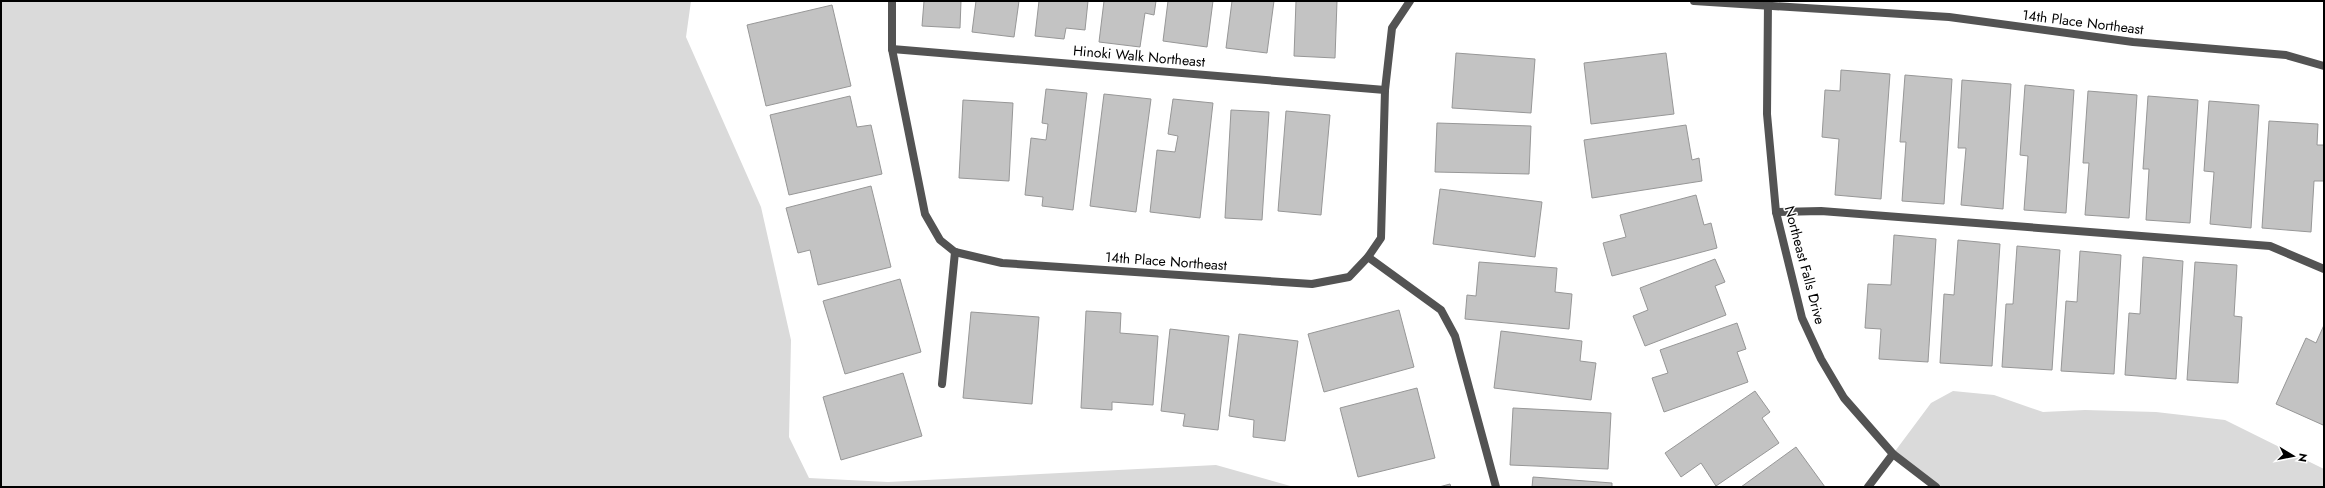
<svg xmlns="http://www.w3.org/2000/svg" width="2325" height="488" font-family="Jost,sans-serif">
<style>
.green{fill:#dadada}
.building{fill:#c3c3c3;stroke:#979797}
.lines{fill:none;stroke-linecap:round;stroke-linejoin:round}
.lane{stroke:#535353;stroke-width:8}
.street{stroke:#535353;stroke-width:8}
.labels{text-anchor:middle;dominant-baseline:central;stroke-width:3;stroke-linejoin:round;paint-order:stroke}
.street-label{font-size:14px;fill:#000;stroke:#fff}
</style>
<rect width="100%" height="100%" fill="#fff"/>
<!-- green -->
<g class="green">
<polygon points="1,1 691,1 686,37 761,207 791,340 789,437 809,478 888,482 1216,465 1294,487 1,487"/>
<polygon points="1953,391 1994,395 2043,412 2085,410 2156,412 2225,420 2324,469 2324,487 1936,487 1893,454 1931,403"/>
</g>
<!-- building -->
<g class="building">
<polygon points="924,1 961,1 960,28 922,26"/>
<polygon points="976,1 1028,1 1019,1 1014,37 972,32"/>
<polygon points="1039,1 1088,1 1085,30 1066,28 1064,39 1035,36"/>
<polygon points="1104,1 1156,1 1154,15 1145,13 1140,47 1099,42"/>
<polygon points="1168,1 1213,1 1207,47 1163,41"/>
<polygon points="1232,1 1274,1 1267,53 1226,48"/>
<polygon points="1296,1 1337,1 1335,58 1294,56"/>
<polygon points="832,5 851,86 766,106 747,25"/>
<polygon points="1456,53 1535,59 1531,113 1452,108"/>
<polygon points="1666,53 1674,114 1591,124 1584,63"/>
<polygon points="1841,70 1890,74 1881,199 1835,195 1839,139 1822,137 1825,90 1840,91"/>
<polygon points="1905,75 1952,79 1944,204 1902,201 1906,142 1900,142"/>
<polygon points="1962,80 2011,84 2003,209 1961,205 1966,148 1958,148"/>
<polygon points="2025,85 2074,90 2066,213 2024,210 2028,156 2020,155"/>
<polygon points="1046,89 1087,93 1073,210 1042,206 1043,197 1025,195 1031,138 1046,140 1048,124 1042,123"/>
<polygon points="2088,91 2137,95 2129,218 2085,215 2089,163 2083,163"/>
<polygon points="1104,94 1151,99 1136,212 1090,206"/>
<polygon points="850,96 857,127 871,125 882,174 789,195 770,115"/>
<polygon points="2148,96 2198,100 2190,223 2146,220 2149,169 2143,169"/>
<polygon points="1173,99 1213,103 1200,218 1150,212 1157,150 1175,152 1178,136 1168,134"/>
<polygon points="963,100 1013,103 1009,181 959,178"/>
<polygon points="2209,101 2259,105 2251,228 2210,224 2214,172 2204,171"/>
<polygon points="1231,110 1269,112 1262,220 1225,218"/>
<polygon points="1286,111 1330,115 1321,215 1278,211"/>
<polygon points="2269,121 2318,124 2317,145 2324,145 2324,181 2314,181 2311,232 2262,228"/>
<polygon points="1437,123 1531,126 1529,174 1435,172"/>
<polygon points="1686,125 1692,160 1699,158 1702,181 1592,198 1584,140"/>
<polygon points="871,186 891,267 818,285 810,250 798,253 786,208"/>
<polygon points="1440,189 1542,202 1535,257 1433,244"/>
<polygon points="1696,195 1704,225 1711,223 1717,248 1612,276 1603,243 1626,237 1620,215"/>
<polygon points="1894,235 1936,239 1928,362 1879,359 1881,329 1865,328 1868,284 1891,285"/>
<polygon points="1958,240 2000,244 1992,366 1940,363 1944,294 1954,295"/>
<polygon points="2017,246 2060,250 2052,370 2002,367 2006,304 2013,304"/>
<polygon points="2080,251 2121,255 2114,374 2061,371 2066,301 2077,302"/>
<polygon points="2143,257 2183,261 2176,379 2125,375 2129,313 2140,314"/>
<polygon points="1715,259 1725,282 1715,286 1726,315 1645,346 1633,316 1648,310 1640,288"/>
<polygon points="1479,262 1557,268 1555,292 1572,294 1569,329 1465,319 1467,295 1476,296"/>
<polygon points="2195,262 2237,265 2234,316 2242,317 2238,383 2187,380"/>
<polygon points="900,279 921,352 845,374 823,301"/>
<polygon points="1399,310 1414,367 1324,392 1308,334"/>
<polygon points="1086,311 1121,313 1120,333 1158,336 1153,405 1112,402 1112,410 1081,408"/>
<polygon points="971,312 1039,317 1032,404 963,398"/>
<polygon points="1737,323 1746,349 1737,352 1748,382 1664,412 1652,378 1668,373 1660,350"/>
<polygon points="2324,325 2324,422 2323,425 2276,404 2306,338 2316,343"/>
<polygon points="1170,329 1229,336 1218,430 1183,426 1185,414 1161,411"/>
<polygon points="1501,331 1582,341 1580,361 1596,363 1591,400 1494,388"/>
<polygon points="1239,334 1298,341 1285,441 1253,437 1254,420 1229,416"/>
<polygon points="903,373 922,436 841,460 823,397"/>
<polygon points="1417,388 1435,458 1358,477 1340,408"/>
<polygon points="1755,391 1770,412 1762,418 1779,443 1716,486 1701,463 1681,477 1665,453"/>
<polygon points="1513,408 1611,413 1608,469 1510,465"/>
<polygon points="1796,447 1825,487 1741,487"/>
<polygon points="1533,477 1612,483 1612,487 1532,487"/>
<polygon points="1450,484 1451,487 1439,487"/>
</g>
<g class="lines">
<!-- lane -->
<g class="lane">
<polyline points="1776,212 1821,211 2270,246 2324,269"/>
<polyline points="1868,487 1893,454"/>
</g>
<!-- street -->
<g class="street">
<polyline points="892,1 892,49 925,214 940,240 955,252 1002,263 1312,284 1349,277 1368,257 1381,238 1385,90 1392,28 1410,1"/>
<polyline points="1694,1 1949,17 2133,42 2286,55 2324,66"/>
<polyline points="1768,2 1767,114 1776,212 1802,318 1821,359 1844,398 1893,454 1936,487"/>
<polyline points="892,49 1385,90"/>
<polyline points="1368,257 1441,310 1455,336 1496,487"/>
<polyline points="942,384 955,252"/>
</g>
</g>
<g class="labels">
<!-- street labels -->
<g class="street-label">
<text transform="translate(2083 22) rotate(7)">14th Place Northeast</text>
<text transform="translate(1139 56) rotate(5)">Hinoki Walk Northeast</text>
<text transform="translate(1166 261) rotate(4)">14th Place Northeast</text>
<text transform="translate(1805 265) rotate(75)">Northeast Falls Drive</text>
</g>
</g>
<!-- border -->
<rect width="2325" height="488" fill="none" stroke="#000000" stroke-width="4"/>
<!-- north arrow -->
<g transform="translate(2293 456) rotate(100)" stroke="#ffffff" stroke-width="3" paint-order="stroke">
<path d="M0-3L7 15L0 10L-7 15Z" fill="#000000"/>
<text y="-6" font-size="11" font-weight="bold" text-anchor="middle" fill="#000000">N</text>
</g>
</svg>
